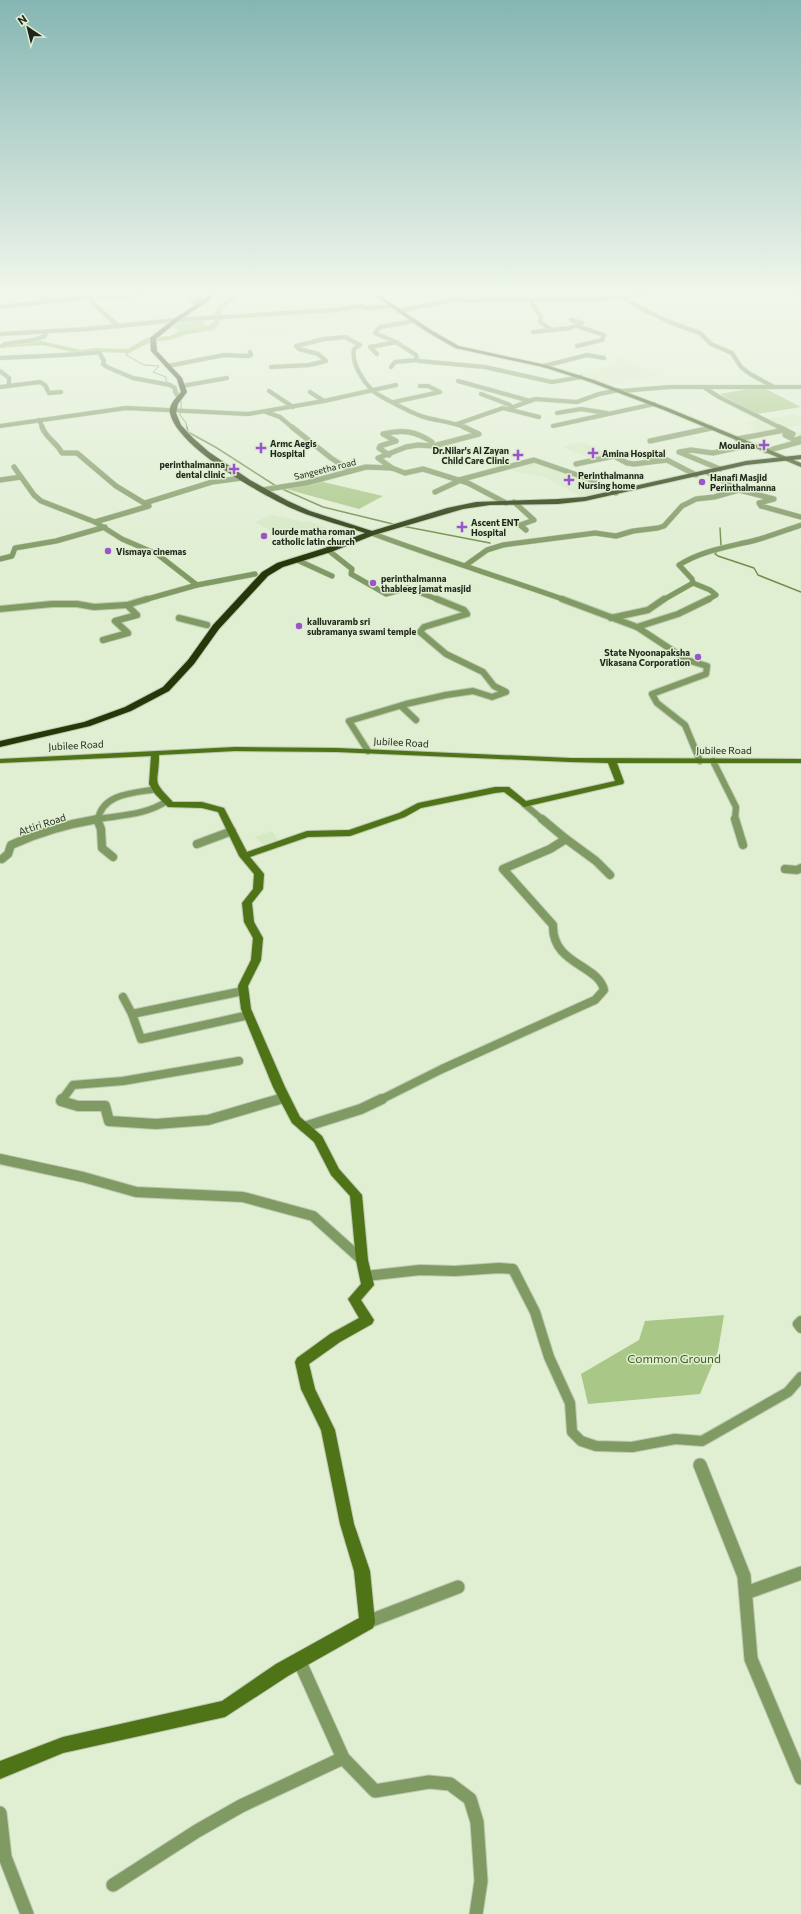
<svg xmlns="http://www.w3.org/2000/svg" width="801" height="1914" font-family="Commissioner,sans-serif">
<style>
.built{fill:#d6e8c4}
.green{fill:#a9c787}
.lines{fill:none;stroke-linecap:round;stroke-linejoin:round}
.stream-far1{stroke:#708d4d;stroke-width:1}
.stream{stroke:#708d4d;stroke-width:1.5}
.river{fill:#92b963;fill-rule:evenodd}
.street-far5-casing{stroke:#bdcab1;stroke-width:5}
.street-far4-casing{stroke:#bdcab1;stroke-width:6}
.street-far3-casing{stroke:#bdcab1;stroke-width:8}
.street-far2-casing{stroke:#bdcab1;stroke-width:10}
.street-far1-casing{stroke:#bdcab1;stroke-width:12}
.street-casing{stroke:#bdcab1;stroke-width:15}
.secondary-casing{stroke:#bdcab1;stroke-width:2}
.primary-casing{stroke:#bdcab1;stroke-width:2}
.highway-casing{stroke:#bdcab1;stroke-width:2}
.street-far5{stroke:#809a64;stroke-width:4}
.street-far4{stroke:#809a64;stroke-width:5}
.street-far3{stroke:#809a64;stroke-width:6}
.street-far2{stroke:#809a64;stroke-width:8}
.street-far1{stroke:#809a64;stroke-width:10}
.street{stroke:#809a64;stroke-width:13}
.secondary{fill:#4f7317;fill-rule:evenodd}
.primary{fill:#395213;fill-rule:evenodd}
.highway{fill:#253709;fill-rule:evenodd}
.poi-dot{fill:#9a55ca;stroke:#e0eed2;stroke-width:1.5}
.labels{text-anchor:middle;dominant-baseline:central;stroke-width:3;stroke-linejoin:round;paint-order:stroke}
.far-poi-label{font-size:9px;font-weight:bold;fill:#1f251a;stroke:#e0eed2;text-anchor:start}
.far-street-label{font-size:9px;fill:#1f251a;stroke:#e0eed2}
.street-label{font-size:10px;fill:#1f251a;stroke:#e0eed2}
.near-park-label{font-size:12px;fill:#425b20;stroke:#e0eed2}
</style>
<rect width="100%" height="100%" fill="#e0eed2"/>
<!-- built -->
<g class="built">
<polygon points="391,306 399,313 382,315 379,313 326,318 328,320 317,321 318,323 296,325 302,332 248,337 235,322 247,321 244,317 358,307 363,309"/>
<polygon points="620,358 659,375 608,385 580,373 622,363 614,360"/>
<polygon points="794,414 801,418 801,425 787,428 797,433 801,432 801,437 794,438 785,427 768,419"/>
<polygon points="762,419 783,429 759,434 750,430 756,428 744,423"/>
<polygon points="582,442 612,455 594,460 562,447"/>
<polygon points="531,461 548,464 614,492 585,498 543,477 516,472 504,467"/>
<polygon points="272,515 305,522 309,521 342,535 304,548 255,522"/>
<polygon points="272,831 279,841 265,846 255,837"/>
</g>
<!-- green -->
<g class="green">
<polygon points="201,319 207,326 205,327 187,332 179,332 173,326 182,320"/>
<polygon points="754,388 764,388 801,407 757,414 720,394"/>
<polygon points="319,481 383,496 359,509 286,489"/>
<polygon points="724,1315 718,1351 700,1394 588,1404 581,1374 639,1340 645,1321"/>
</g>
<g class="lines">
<!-- stream-far1 -->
<path class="stream-far1" d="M129,351L126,355L144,365L159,366L153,372L166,377V381C181,390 183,398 180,415L186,423L187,428"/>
<!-- stream -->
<g class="stream">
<polyline points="187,427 188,432 217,448 276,486"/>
<polyline points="280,488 323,507 397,525"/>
<polyline points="402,526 490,543"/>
<polyline points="720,528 721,545"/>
<polyline points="718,550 715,554 718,556 754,568 758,575 801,592"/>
</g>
<!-- river -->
<polygon class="river" points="222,293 233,293 240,296 227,304 222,311 220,323 213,330 189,334 170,340 151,342 129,353 95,352 81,354 42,345 0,348 0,344 42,341 81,350 95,348 128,349 146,338 169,336 184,330 208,326 213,322 215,311 223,302 231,297"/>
<!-- street-far5 casing -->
<g class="street-far5-casing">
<g id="street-far5">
<polyline points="36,293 49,301"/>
<polyline points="303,293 315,293"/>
<polyline points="784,293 801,295"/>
<polyline points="623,297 638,307 672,323 700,333 711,344 732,353 741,367 750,374 774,387"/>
<polyline points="530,300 541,317 540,322 552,330"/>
<polyline points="92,302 118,326"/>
<polyline points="201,304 192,301 208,298"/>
<polyline points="0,307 90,297 112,298 148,293"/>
<path d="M400,311L457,299C470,304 483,299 496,299C547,299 599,303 649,293"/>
<polyline points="414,321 380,327 375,333 396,342 416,355 417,360 419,361 485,367 552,382 581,377"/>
<polyline points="577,326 604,335 602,340 577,346"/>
<polyline points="533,332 570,328 582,323 571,320"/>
<polyline points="0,334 88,329 176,320 334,310 361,306 366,308 393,306"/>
<polyline points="2,346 5,344 34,340 45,336 46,332"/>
<polyline points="377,354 370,347 397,342"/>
<path d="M0,358C33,356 66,356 99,352L104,361L103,364L107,367L133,378L170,385L175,388V392L179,398"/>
<polyline points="168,366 224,355 249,356 251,355 250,352"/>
<polyline points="544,366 587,355 604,358"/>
<path d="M271,367L309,365L326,361L318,354L299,349L296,346L324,339L345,337L360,345L354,349C351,363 363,381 372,390C378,396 416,415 424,417C438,421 453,422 466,428"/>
<polyline points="391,367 395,362 417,360"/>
<polyline points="0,371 9,378 9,385"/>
<polyline points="458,381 530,401"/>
<polyline points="182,386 227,378"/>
<polyline points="0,387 40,382 45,385 49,393 61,392"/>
<polyline points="705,388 719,397 781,428"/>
<polyline points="269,391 293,407"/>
<polyline points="621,391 670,387 801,387"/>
<polyline points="310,392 324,401"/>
<polyline points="481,394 510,405"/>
<polyline points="394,402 440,392 428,386 420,386"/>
<polyline points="508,409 535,399 577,402 599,394 619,390"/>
<polyline points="266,412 280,417 293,428"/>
<polyline points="557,413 581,409 607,413"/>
<polyline points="39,420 43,428"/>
<polyline points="457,424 503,408 539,417"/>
<polyline points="0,426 126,408 248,414 324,401 396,385"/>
<polyline points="553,426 654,404"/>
</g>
</g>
<!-- street-far4 casing -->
<g class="street-far4-casing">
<g id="street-far4">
<path d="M42,427C46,438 57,443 62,453H77L116,486L149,506L95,522L122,539L157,554L197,585L255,574"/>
<polyline points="292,427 331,458 351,471"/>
<polyline points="779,427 793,434 785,435 795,440"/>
<polyline points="737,439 785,430"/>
<polyline points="650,441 711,428"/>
<polyline points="766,451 799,442 795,440 801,438"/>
<path d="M389,455L379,448L380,446L396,441L383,434C403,429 415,431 432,442V444"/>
<polyline points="658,460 636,453 614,456 627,463 634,464 667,460 696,475"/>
<polyline points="576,464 614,456"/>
<polyline points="14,467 34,495 41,501 95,522"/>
<polyline points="392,468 378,458 406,447 418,445 433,446 479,434 464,427"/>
<polyline points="720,469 679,452 691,450 713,453 750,445"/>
<polyline points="707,472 739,490"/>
<polyline points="0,480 21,477"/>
<polyline points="459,480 534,460 589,479 616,493"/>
<polyline points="262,490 306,483 366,467 392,468 405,473 423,469 468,483 506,503"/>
<polyline points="754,491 769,487"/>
<polyline points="435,492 461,480"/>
<polyline points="514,502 534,520 520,525 526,530"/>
<polyline points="145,503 212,482 242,478"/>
<path d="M371,533C435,557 500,577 565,600"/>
<polyline points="328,550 352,569 351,574 386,594 408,588 439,600"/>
<polyline points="0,559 12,556 15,548 56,541 105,527"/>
<polyline points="297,560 332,576"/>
<polyline points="466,565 487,550 503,545 595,533 616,536 633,531 658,528 664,526 682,506 696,499 714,497 739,490 774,499 759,503 761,506 801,517"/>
<path d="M693,583L692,579L679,565C703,550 729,547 756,540C771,536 786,530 801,525"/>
<polyline points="144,600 197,585"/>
<polyline points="663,600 693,583 710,590 716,595 707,600"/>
</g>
</g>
<!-- street-far3 casing -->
<g class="street-far3-casing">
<g id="street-far3">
<polyline points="562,599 637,627 687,660 707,666 706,674 652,694 657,703 685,725 700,761"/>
<polyline points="0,609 52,604 77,604 94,607 127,605"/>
<polyline points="179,618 207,625"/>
<polyline points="611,618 648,610 664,599"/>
<polyline points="637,627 678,614 709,599"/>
<polyline points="103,640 128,633 115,621 137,615 127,605 147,599"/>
<polyline points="401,706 416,720"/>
<polyline points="368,751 349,721 406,704 446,695 473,691 492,697 506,692 494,686 483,672 446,654 420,632 424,627 467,614 464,610 437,599"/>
<polyline points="713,761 736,807 735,820"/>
<polyline points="524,804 543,820"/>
<path d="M92,820C119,815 144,816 167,801"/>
<path d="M98,820C102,793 135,793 157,789"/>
</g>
</g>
<!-- street-far2 casing -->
<g class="street-far2-casing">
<g id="street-far2">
<polyline points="97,819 101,829 102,848 113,857"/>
<polyline points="735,819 743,845"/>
<polyline points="566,839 596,861 610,875"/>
<polyline points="197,844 232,831"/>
<path d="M2,859L8,854L11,845C39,832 68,824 98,819"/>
<polyline points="785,869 797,870 801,868"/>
<polyline points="123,997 132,1014 141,1039 249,1015"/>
<polyline points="132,1014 243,991"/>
<polyline points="62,1100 73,1085 123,1081 239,1061"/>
<polyline points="276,1100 284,1098"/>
<path d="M380,1100L442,1069L595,1000L604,990C598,964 552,965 553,925L503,869L550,849L566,839L542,819"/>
</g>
</g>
<!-- street-far1 casing -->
<g class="street-far1-casing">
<g id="street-far1">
<polyline points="62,1099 61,1101 78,1106 105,1106 109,1121 156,1124 208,1120 280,1099"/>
<polyline points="304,1127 361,1109 382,1099"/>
<polyline points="0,1159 83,1177 136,1192 243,1197 313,1216 362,1260"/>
<polyline points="366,1276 420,1270 455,1271 499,1268 513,1269 535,1312 549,1357 570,1403 572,1432 581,1441 596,1446 632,1447 675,1439 702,1441 788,1392 801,1377"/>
<polyline points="801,1321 798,1324 801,1328"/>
</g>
</g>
<!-- street casing -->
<g class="street-casing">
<g id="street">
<polyline points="700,1465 744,1576 751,1659 801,1778"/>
<polyline points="746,1593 801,1573"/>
<polyline points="367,1622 458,1587"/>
<polyline points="299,1660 343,1758 375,1791 429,1782 450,1784 470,1799 477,1822 481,1881 476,1914"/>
<polyline points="0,1813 5,1857 27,1914"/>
<polyline points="113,1885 197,1831 241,1806 343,1758"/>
</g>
</g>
<!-- secondary casing -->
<g class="secondary-casing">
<path id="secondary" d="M235,747L337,748L570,758L801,759V763H617L624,782L623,784L524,807L504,792L495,793L421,808L405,817L350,836L308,837L250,857L264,874L263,889L252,903L254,922L263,938L261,960L248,986L251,1009L285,1087L300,1117L322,1136L339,1169L362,1195L368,1260L374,1285L361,1300L374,1320L372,1324L340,1342L309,1364L315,1389L335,1430L354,1524L370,1571L375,1622L373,1628L288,1676L225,1717L63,1753L0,1779V1761L63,1737L222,1701L276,1664L359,1618L354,1571L340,1524L321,1430L301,1389L295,1362L297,1358L330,1334L359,1318L348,1299L361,1284L356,1260L350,1196L331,1175L314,1142L292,1123L273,1087L241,1009L238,986L251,960L253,938L244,922L242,903L253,889L254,874L239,856L218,812L202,808L168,807L155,794L149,784L151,756L0,763V759ZM235,751L337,752L570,762L608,763L615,781L526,801L509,787H495L418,803L399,813L349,830L307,831L247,852L224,808L202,802H173C150,778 159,786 159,755Z"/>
</g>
<!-- primary casing -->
<g class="primary-casing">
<polygon id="primary" points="371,293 376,293 431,330 459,346 546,365 594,380 668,408 801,463 801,467 664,410 590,382 543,367 455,348 427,332"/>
</g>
<!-- highway casing -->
<g class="highway-casing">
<path id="highway" d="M209,293H214L210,300L178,321L156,339L157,351L182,378L187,392L178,404L176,413L181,425L193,438L209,452L250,480L288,501L310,511L372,531L447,508L476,502L558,499L585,497L746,461L801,455V459L746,465L585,501L558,504L490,505L463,509L374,535L331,552L283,567L268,576L219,629L194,664L169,691L131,711L90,726L0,747V741L84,722L125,707L163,687L188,660L213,625L262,572L277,563L325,548L365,533C343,525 320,520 298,511C267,498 177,448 170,413C168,405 177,397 181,392L177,379L151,351L150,338L174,319L206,298Z"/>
</g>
<!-- street-far5 -->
<use href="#street-far5" class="street-far5"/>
<!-- street-far4 -->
<use href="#street-far4" class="street-far4"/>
<!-- street-far3 -->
<use href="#street-far3" class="street-far3"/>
<!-- street-far2 -->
<use href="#street-far2" class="street-far2"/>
<!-- street-far1 -->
<use href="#street-far1" class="street-far1"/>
<!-- street -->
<use href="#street" class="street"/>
<!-- secondary -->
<use href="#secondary" class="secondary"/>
<!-- primary -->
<use href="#primary" class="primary"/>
<!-- highway -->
<use href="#highway" class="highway"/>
</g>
<!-- sky -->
<linearGradient id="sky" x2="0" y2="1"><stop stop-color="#85b6b3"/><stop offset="0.52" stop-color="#f1f7eb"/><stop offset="1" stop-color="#f1f7eb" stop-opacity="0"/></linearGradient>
<rect width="801" height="561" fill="url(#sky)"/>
<!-- markers -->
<g class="poi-dot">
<path d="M762 439h4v4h4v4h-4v4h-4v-4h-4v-4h4z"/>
<path d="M259 442h4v4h4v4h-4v4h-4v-4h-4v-4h4z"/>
<path d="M591 447h4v4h4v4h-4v4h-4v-4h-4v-4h4z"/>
<path d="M516 449h4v4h4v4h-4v4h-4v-4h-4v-4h4z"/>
<path d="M232 463h4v4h4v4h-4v4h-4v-4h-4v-4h4z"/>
<path d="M567 474h4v4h4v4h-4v4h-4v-4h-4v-4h4z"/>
<circle cx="702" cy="482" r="4"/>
<path d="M460 521h4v4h4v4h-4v4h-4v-4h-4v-4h4z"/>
<circle cx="264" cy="536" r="4"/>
<circle cx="108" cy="551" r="4"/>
<circle cx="373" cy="583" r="4"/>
<circle cx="299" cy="626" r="4"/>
<circle cx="698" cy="657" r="4"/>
</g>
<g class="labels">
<!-- far-poi labels -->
<g class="far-poi-label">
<text x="270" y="443">Armc Aegis<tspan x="270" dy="10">Hospital</tspan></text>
<text x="755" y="445" text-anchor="end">Moulana</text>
<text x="509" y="450" text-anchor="end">Dr.Nilar's Al Zayan<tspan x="509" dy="10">Child Care Clinic</tspan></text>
<text x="602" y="453">Amina Hospital</text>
<text x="225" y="464" text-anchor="end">perinthalmanna<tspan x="225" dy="10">dental clinic</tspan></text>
<text x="578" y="475">Perinthalmanna<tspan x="578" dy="10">Nursing home</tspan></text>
<text x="710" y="477">Hanafi Masjid<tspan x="710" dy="10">Perinthalmanna</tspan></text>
<text x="471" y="522">Ascent ENT<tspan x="471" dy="10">Hospital</tspan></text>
<text x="272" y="531">lourde matha roman<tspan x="272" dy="10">catholic latin church</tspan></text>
<text x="116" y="551">Vismaya cinemas</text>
<text x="381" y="578">perinthalmanna<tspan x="381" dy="10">thableeg jamat masjid</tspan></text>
<text x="307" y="621">kalluvaramb sri<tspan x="307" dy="10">subramanya swami temple</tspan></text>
<text x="690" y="652" text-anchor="end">State Nyoonapaksha<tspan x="690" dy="10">Vikasana Corporation</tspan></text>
</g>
<!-- far-street labels -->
<g class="far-street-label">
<text transform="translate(325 469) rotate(-14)">Sangeetha road</text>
</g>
<!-- street labels -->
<g class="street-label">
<text transform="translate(401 742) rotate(3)">Jubilee Road</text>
<text transform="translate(76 745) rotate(-3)">Jubilee Road</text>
<text x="724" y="750">Jubilee Road</text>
<text transform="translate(42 824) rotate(-18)">Attiri Road</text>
</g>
<!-- near-park labels -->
<g class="near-park-label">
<text x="674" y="1358">Common Ground</text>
</g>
</g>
<!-- north arrow -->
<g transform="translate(28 28) rotate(325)" stroke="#e0eed2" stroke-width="3" paint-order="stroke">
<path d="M0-3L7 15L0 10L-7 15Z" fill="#1f251a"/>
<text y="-6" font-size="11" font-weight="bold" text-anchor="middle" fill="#1f251a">N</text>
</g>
</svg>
